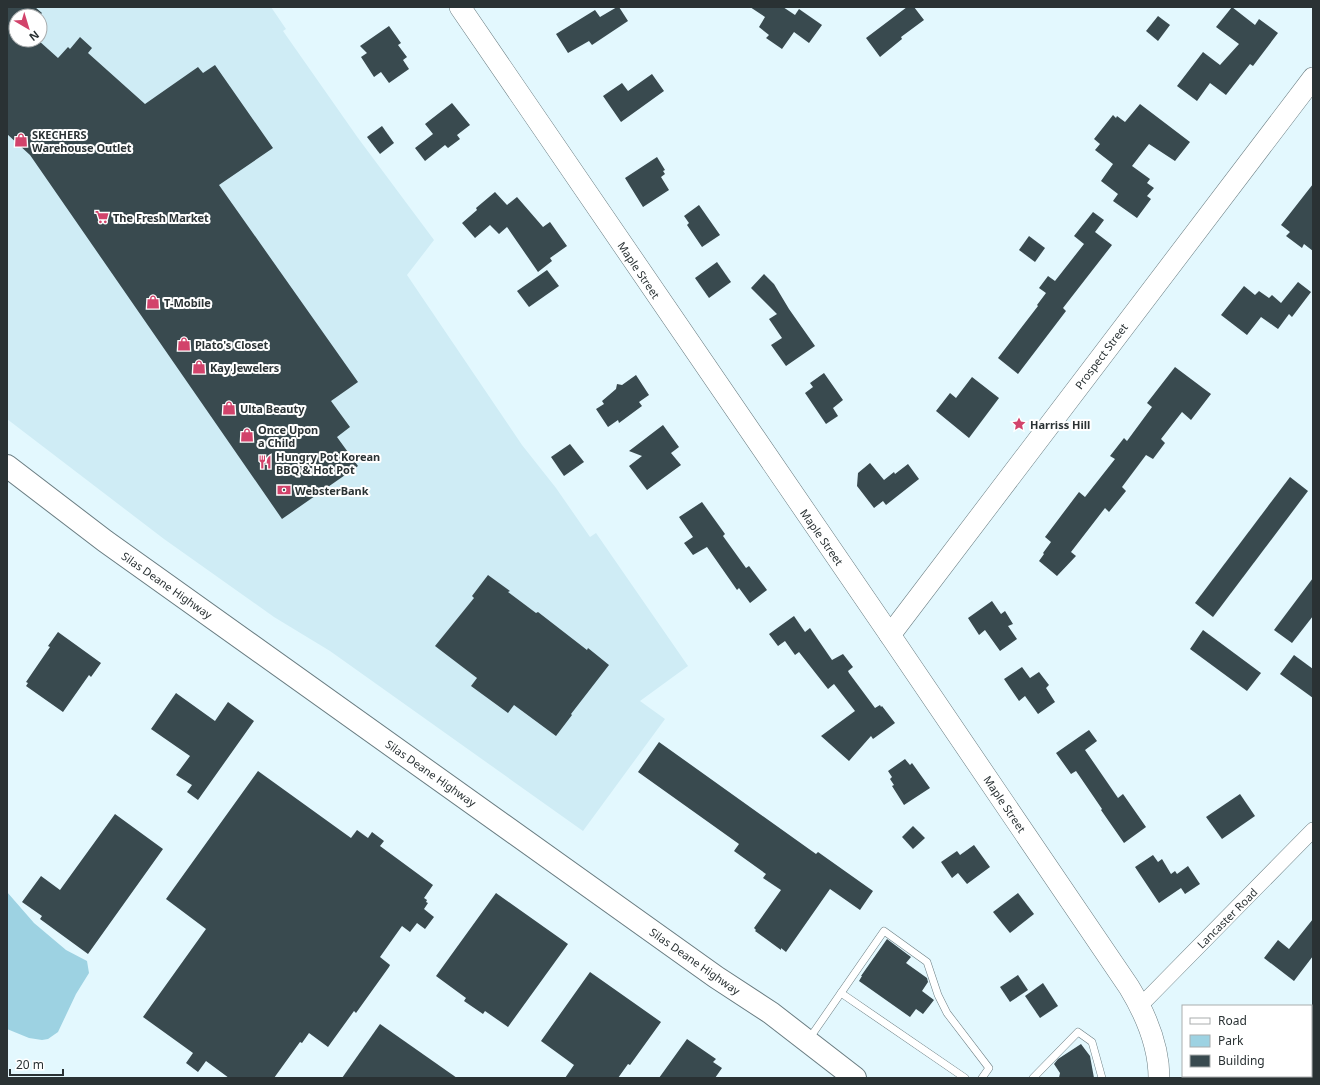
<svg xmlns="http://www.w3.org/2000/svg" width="1320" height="1085" font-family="'Noto Sans',sans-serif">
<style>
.built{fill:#cfecf5;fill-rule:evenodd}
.green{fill:#9dd2e2}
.building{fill:#394a4f}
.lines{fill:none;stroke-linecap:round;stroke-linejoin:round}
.lane-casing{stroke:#6a7d82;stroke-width:8}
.street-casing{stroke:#6a7d82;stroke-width:16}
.secondary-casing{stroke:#6a7d82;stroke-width:22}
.primary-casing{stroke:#6a7d82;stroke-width:24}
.lane{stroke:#fff;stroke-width:7}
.street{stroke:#fff;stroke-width:15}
.secondary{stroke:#fff;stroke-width:21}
.primary{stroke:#fff;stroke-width:22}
.labels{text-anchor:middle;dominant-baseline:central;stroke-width:4;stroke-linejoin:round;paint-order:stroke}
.poi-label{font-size:11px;font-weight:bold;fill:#2a3234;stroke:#fff;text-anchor:start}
.street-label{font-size:11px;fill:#2a3234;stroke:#fff}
</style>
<rect width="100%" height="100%" fill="#e3f8fe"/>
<!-- built -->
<path class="built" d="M7,7H271L286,29L283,31L358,138L434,240L407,275L522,445L556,488L590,537L596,533L688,666L640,701L665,719L583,831L330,651L274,617L164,539L7,419ZM16,16H40V40H16Z"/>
<!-- green -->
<polygon class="green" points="7,892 34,923 66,950 87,961 89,973 76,994 58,1032 48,1039 42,1040 29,1038 7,1029"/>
<!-- building -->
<g class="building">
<polygon points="7,7 35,7 42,13 39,16 16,16 16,40 38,40 58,58 68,47 70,49 80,37 92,48 88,53 145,104 198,67 203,73 215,65 273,148 219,185 358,382 331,401 350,427 337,437 358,466 282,519 30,155 7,134"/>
<polygon points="617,7 619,7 628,21 592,45 589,41 568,53 556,34 595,10 600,17"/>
<polygon points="750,7 783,7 795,15 799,9 822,25 809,43 794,32 782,49 766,38 769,35 759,27 765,17"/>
<polygon points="907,7 914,7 924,20 901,37 902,39 880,57 866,38"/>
<polygon points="1232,7 1255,25 1259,19 1278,33 1253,66 1250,64 1226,95 1210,83 1197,101 1177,86 1203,52 1220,65 1239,44 1216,27"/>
<polygon points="1158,16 1170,25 1158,41 1146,31"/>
<polygon points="389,26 401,43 398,45 407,57 403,60 409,69 389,83 381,72 374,77 361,57 367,53 360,46"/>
<polygon points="652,74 664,91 621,122 603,96 622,83 628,91"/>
<polygon points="452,103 470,125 457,135 460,139 448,148 445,145 425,161 415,148 433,134 425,124"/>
<polygon points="1140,104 1190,142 1175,161 1149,144 1132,166 1150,179 1147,183 1154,188 1147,196 1151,199 1137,218 1113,201 1118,194 1101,181 1113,164 1095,150 1100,144 1094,139 1113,115 1116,118 1117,116 1125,122"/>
<polygon points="382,126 394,143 380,154 367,137"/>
<polygon points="657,157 665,170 663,171 665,174 661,177 669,190 643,207 625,178"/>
<polygon points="1313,184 1313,251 1304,244 1302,248 1286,236 1290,232 1281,225"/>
<polygon points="495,192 507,205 517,197 543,227 550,222 567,246 550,258 552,261 538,272 507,227 499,234 490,225 475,238 462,223 477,210 476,208"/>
<polygon points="699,205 720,235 702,247 687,225 689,223 684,216"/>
<polygon points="1093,212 1104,220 1095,232 1112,245 1063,308 1066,311 1018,374 998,358 1038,306 1037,305 1046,293 1039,288 1048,276 1055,281 1084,244 1074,236"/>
<polygon points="1029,236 1045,248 1035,262 1019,250"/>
<polygon points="717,262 731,282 709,298 695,278"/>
<polygon points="547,270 559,286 529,307 517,291"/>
<polygon points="764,274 774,284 789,309 815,346 786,366 771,345 782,338 769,319 777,314 751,288"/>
<polygon points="1298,282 1311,292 1292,317 1289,314 1278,329 1261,317 1247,335 1221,315 1244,286 1255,295 1259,291 1269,298 1272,295 1281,303"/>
<polygon points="1175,367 1211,394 1191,420 1182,412 1161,439 1165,443 1153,459 1146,455 1122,487 1126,491 1109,512 1105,508 1071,552 1076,556 1057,576 1039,561 1044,554 1043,553 1051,542 1045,537 1079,492 1085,497 1115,459 1110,456 1124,438 1127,441 1152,407 1147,403"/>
<polygon points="824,373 843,400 833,408 838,416 826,424 805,393 813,387 810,383"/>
<polygon points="636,375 649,395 639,402 642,406 619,423 618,420 608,427 596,409 604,404 602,401 616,389 617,384 622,385"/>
<polygon points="972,377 999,398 969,438 936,411 950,393 956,398"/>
<polygon points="663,425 679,447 671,453 681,465 647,490 629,466 642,456 629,451"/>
<polygon points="570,444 584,462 564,476 551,457"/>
<polygon points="870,463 884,480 894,472 895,474 908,464 919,479 886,505 883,501 874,508 857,486 858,473"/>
<polygon points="1290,477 1308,491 1213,617 1195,603"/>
<polygon points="702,502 725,534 723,536 746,568 749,566 767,590 750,603 739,588 737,590 707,547 693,555 684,543 693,537 679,517"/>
<polygon points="488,575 510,591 508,592 536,613 538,612 587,650 588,648 609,665 571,714 572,715 556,736 514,705 508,713 471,686 477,678 435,646 474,598 472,596"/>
<polygon points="1313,578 1313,616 1292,643 1274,630"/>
<polygon points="992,601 1001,614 1005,611 1013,624 1008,626 1017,639 1000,651 985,630 979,635 968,618"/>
<polygon points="794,616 805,632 810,628 832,660 843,654 853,667 848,671 849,673 875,708 880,705 881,707 882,706 895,723 873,739 871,736 849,761 821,736 855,711 834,684 828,689 799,652 795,655 785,641 778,646 769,634"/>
<polygon points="1203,630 1261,673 1247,691 1190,649"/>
<polygon points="58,632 101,663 91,677 89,675 63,712 26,686 28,683 26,682 50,647 48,646"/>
<polygon points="1294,655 1313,669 1313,698 1280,674"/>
<polygon points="1022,667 1030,678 1039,672 1049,685 1046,688 1055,702 1038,714 1025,696 1019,701 1004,679"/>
<polygon points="176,693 215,721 228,702 254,721 198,800 187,792 192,785 176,775 190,756 151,729"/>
<polygon points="1089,730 1097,741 1085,750 1118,798 1123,794 1146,827 1124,843 1101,810 1102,809 1076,771 1071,774 1056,753"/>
<polygon points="659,742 816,854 818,852 873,891 860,910 830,889 786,952 781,948 781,950 755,931 756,930 754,928 781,890 763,878 766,874 734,851 739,844 638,772"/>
<polygon points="905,759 910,765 912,763 930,788 904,805 892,786 894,785 890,779 892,777 888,771"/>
<polygon points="258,771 351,838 357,830 368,838 372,832 384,841 380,846 433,885 424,898 427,900 426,902 428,903 424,909 434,917 425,929 417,923 410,932 402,926 380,957 390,965 389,967 356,1013 354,1011 328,1047 309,1033 302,1043 300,1042 274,1078 229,1078 206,1061 198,1072 186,1063 193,1053 143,1017 206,929 166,899"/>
<polygon points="1240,794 1255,816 1222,839 1206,817"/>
<polygon points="115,814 163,849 88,954 40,919 42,916 22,902 41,876 60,890"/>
<polygon points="913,826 925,838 913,849 902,837"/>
<polygon points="974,845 990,867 967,884 958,873 952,878 941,862 957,851 960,855"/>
<polygon points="1153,855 1158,862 1162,859 1171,874 1175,871 1177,874 1188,866 1200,884 1185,894 1181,888 1159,903 1135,867"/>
<polygon points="496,893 568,944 508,1027 485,1011 483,1014 464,1001 466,998 436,976"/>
<polygon points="1018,893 1034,914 1010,933 993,912"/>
<polygon points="1313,919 1313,956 1294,981 1264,958 1278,940 1289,949"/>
<polygon points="887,939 911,957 906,963 927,978 928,982 922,991 934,1000 923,1014 916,1009 910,1017 859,981 862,976 861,976"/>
<polygon points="590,972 661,1022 630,1065 628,1064 618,1078 565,1078 574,1065 541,1041"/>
<polygon points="1018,975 1028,990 1010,1002 1000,987"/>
<polygon points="1043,983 1058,1006 1040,1018 1025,996"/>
<polygon points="380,1024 457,1078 342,1078"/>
<polygon points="687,1039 716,1059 713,1062 722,1068 715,1078 659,1078"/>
<polygon points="1081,1044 1090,1056 1094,1078 1059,1078 1060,1073 1054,1064 1058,1059"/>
</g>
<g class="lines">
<!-- lane casing -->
<g class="lane-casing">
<g id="lane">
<polyline points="841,993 965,1078"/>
<polyline points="809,1039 884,931 927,962 938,995 947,1013 989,1068 982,1078"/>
<polyline points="1033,1078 1078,1032 1092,1042 1102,1078"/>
</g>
</g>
<!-- street casing -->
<g class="street-casing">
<polyline id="street" points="1140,1006 1313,830"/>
</g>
<!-- secondary casing -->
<g class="secondary-casing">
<g id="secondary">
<path d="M460,7L890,635L1129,987C1146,1015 1159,1045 1159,1078"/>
<polyline points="890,635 1313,78"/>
</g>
</g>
<!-- primary casing -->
<g class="primary-casing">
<polyline id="primary" points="7,466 105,541 716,977 771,1013 855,1078"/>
</g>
<!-- lane -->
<use href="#lane" class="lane"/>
<!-- street -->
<use href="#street" class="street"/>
<!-- secondary -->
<use href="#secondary" class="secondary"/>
<!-- primary -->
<use href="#primary" class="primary"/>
</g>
<!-- icons -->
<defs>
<g id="shop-bare" transform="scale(1.08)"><path d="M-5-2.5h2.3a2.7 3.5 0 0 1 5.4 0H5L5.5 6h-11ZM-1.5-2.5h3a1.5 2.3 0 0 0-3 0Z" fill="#d2436b" stroke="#fff" stroke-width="2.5" paint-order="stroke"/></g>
<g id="supermarket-bare" transform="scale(1.08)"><path d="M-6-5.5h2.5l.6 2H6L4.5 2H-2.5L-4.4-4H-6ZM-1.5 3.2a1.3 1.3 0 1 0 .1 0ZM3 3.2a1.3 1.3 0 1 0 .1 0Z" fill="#d2436b" stroke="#fff" stroke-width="2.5" paint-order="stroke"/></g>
<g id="sight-bare" transform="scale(1.08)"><path d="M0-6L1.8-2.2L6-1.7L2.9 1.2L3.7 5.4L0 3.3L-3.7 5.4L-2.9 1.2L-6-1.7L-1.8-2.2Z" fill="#d2436b" stroke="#fff" stroke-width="2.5" paint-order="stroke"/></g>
<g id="restaurant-bare" transform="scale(1.08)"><path d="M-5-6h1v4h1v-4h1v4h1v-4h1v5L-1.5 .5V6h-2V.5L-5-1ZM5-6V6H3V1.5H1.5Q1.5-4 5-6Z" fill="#d2436b" stroke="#fff" stroke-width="2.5" paint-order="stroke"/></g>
<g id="bank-bare" transform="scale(1.08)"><path d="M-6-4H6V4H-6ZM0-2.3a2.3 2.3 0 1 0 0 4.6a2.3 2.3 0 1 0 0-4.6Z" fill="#d2436b" stroke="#fff" stroke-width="2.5" paint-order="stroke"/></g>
</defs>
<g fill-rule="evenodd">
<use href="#shop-bare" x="21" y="140"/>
<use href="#supermarket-bare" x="102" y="217"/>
<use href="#shop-bare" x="153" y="302"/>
<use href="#shop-bare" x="184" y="344"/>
<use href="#shop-bare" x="199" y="367"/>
<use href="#shop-bare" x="229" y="408"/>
<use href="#sight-bare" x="1019" y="424"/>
<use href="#shop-bare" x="247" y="435"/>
<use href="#restaurant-bare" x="265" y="462"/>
<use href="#bank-bare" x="284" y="490"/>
</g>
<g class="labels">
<!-- poi labels -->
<g class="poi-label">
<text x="32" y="134">SKECHERS<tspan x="32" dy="13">Warehouse Outlet</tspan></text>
<text x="113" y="217">The Fresh Market</text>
<text x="164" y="302">T-Mobile</text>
<text x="195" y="344">Plato's Closet</text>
<text x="210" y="367">Kay Jewelers</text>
<text x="240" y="408">Ulta Beauty</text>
<text x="1030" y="424">Harriss Hill</text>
<text x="258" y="429">Once Upon<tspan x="258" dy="13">a Child</tspan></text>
<text x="276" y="456">Hungry Pot Korean<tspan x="276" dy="13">BBQ &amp; Hot Pot</tspan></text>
<text x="295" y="490">WebsterBank</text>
</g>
<!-- street labels -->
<g class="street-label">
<text transform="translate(639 270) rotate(56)">Maple Street</text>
<text transform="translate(1101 356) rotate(-53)">Prospect Street</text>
<text transform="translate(822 537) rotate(55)">Maple Street</text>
<text transform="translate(167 585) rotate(35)">Silas Deane Highway</text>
<text transform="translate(431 773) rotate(35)">Silas Deane Highway</text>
<text transform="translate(1005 804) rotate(56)">Maple Street</text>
<text transform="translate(1227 918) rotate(-45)">Lancaster Road</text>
<text transform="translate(695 961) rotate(35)">Silas Deane Highway</text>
</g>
</g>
<!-- border -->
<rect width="1320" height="1085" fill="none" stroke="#2a3234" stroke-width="16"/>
<!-- legend -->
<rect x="1182" y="1005" width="130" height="72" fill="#ffffff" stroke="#aaadae"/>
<rect x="1190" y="1018" width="20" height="6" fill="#ffffff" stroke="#aaadae"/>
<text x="1218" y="1025" font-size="12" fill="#2a3234">Road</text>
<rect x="1190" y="1035" width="20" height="12" fill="#9dd2e2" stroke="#aaadae"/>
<text x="1218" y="1045" font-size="12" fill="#2a3234">Park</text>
<rect x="1190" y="1055" width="20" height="12" fill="#394a4f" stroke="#aaadae"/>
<text x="1218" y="1065" font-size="12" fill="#2a3234">Building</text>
<!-- north arrow -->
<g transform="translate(28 28) rotate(142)"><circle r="19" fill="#ffffff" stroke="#aaadae"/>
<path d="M0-3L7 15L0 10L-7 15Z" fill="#d2436b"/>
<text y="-6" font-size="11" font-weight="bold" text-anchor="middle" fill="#2a3234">N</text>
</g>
<!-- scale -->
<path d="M10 1069v6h53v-6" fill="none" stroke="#2a3234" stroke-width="2"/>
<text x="16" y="1069" font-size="12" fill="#2a3234" stroke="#ffffff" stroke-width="3" paint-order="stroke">20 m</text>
</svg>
